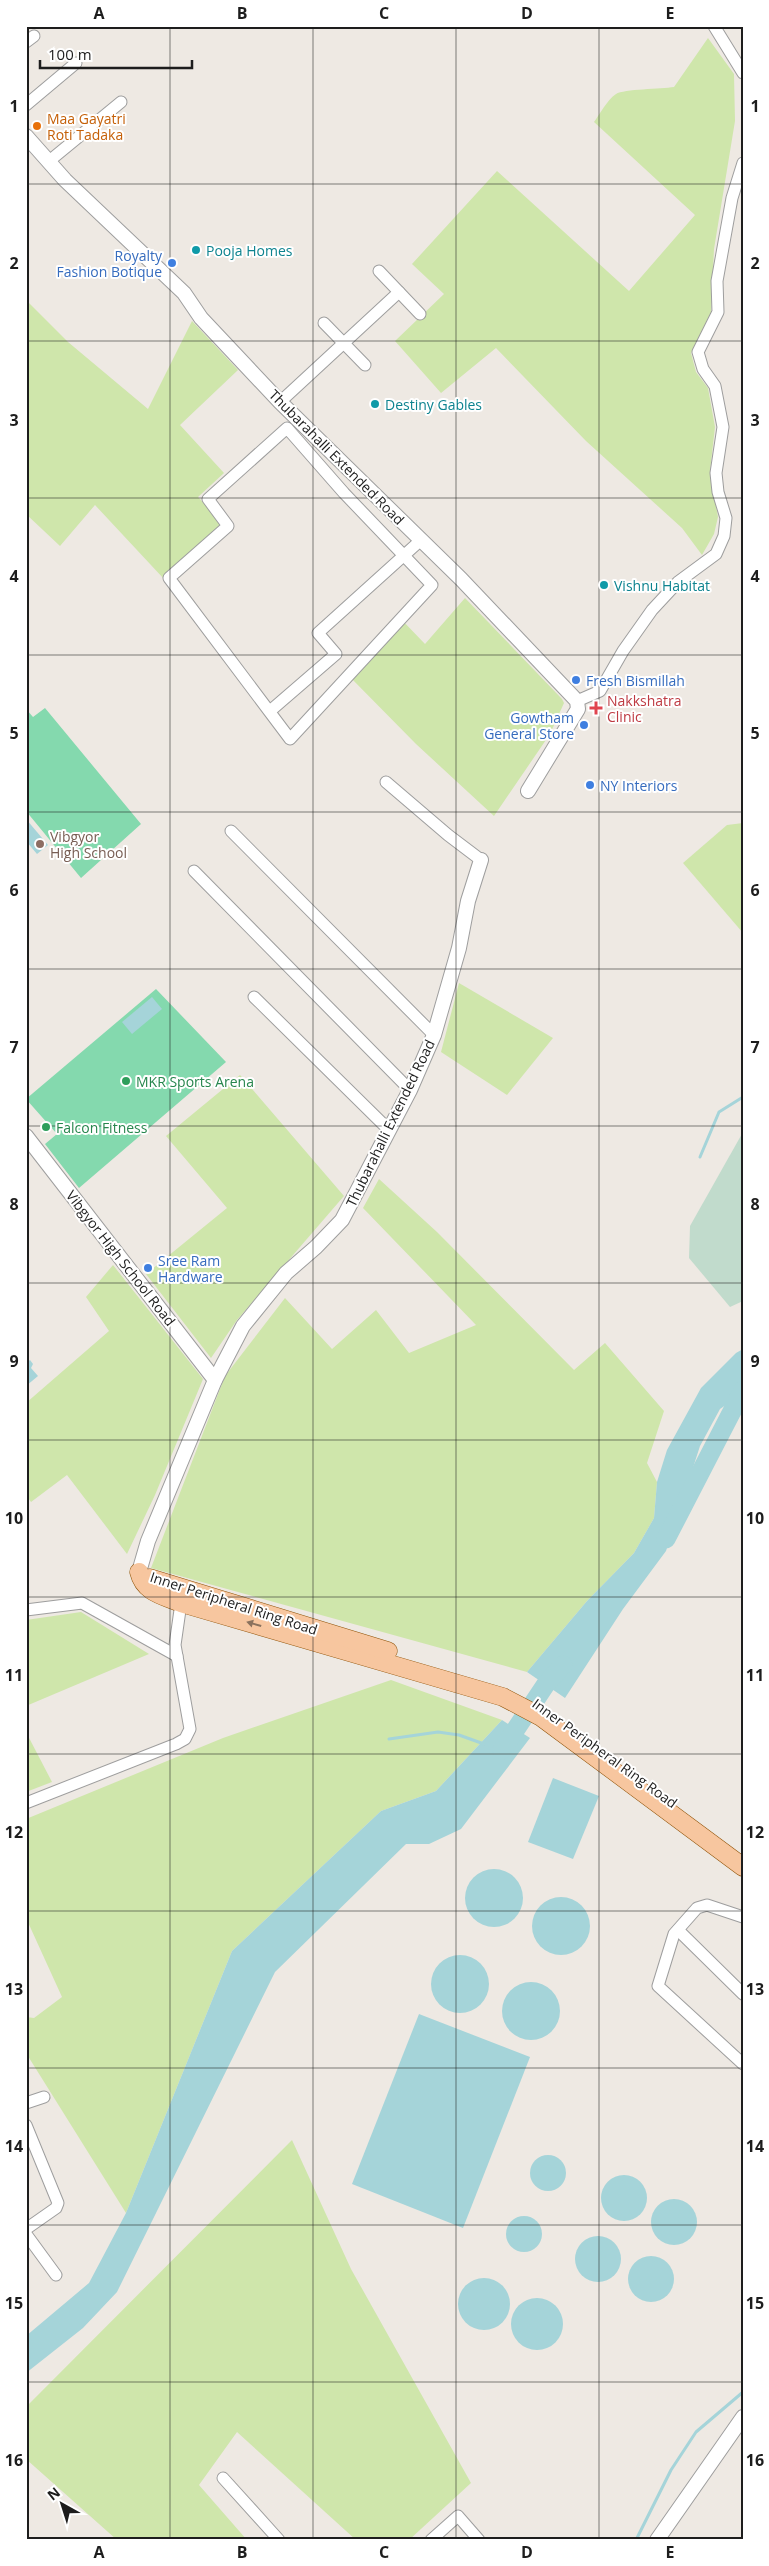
<svg xmlns="http://www.w3.org/2000/svg" width="769" height="2566" font-family="'Open Sans',sans-serif">
<style>
.grass{fill:#cfe6ab}
.wetland{fill:#c1dbcc}
.pitch{fill:#84d9ae}
.water{fill:#a5d4d9}
.lines{fill:none;stroke-linecap:round;stroke-linejoin:round}
.stream{stroke:#a5d4d9;stroke-width:3}
.river{stroke:#a5d4d9;stroke-width:19}
.minor-casing{stroke:#9e9e9e;stroke-width:13}
.tertiary-casing{stroke:#9e9e9e;stroke-width:16}
.primary-casing{stroke:#8f5207;stroke-width:19}
.minor{stroke:#fff;stroke-width:11}
.tertiary{stroke:#fff;stroke-width:14}
.primary{stroke:#f7c69f;stroke-width:18}
.oneway{fill:#8a725e}
.grid{fill:none;stroke:#1d1d1d;stroke-width:1;stroke-opacity:0.55}
.food-dot{fill:#e8710a;stroke:#fff;stroke-width:2}
.culture-dot{fill:#0f9aa8;stroke:#fff;stroke-width:2}
.shop-dot{fill:#3f7fe0;stroke:#fff;stroke-width:2}
.health-dot{fill:#e0444e;stroke:#fff;stroke-width:2}
.education-dot{fill:#8d6e63;stroke:#fff;stroke-width:2}
.leisure-dot{fill:#2e9e5b;stroke:#fff;stroke-width:2}
.labels{text-anchor:middle;dominant-baseline:central;stroke-width:4;stroke-linejoin:round;paint-order:stroke}
.food-label{font-size:14px;fill:#c56008;stroke:#fff;text-anchor:start}
.culture-label{font-size:14px;fill:#0d838f;stroke:#fff;text-anchor:start}
.shop-label{font-size:14px;fill:#366cbe;stroke:#fff;text-anchor:start}
.street-label{font-size:14px;fill:#1d1d1d;stroke:#fff}
.health-label{font-size:14px;fill:#be3a42;stroke:#fff;text-anchor:start}
.education-label{font-size:14px;fill:#785e54;stroke:#fff;text-anchor:start}
.leisure-label{font-size:14px;fill:#27864d;stroke:#fff;text-anchor:start}
.neatline{fill:none;stroke:#1d1d1d;stroke-width:2}
.grid-label{font-size:16px;text-anchor:middle;font-weight:bold;fill:#1d1d1d}
</style>
<rect width="100%" height="100%" fill="#eee9e3"/>
<!-- grass -->
<g class="grass">
<path d="M708,38L734,74L735,121L714,249L711,313L691,353L696,372L708,388L715,427L710,471L718,517L714,534L702,555L682,528L586,441L496,348L441,393L395,341L444,294L412,264L497,171L629,291L695,215L594,122C600,114 607,100 616,94C624,89 661,89 674,87Z"/>
<polygon points="26,300 68,342 148,409 192,321 238,370 180,425 224,473 198,497 222,523 164,579 95,505 60,546 26,514"/>
<polygon points="465,598 562,699 564,703 550,734 494,816 416,744 349,676 400,618 425,644"/>
<polygon points="743,823 743,933 683,863 727,825"/>
<polygon points="459,983 553,1038 507,1095 441,1052"/>
<polygon points="240,1075 344,1196 237,1320 211,1358 146,1274 227,1208 166,1136"/>
<polygon points="379,1179 437,1232 574,1370 605,1343 664,1411 647,1463 657,1482 654,1518 634,1553 587,1601 527,1672 151,1568 225,1376 285,1298 332,1349 376,1310 409,1353 476,1325 363,1208"/>
<polygon points="113,1265 203,1379 155,1495 127,1554 67,1475 31,1502 26,1495 26,1403 109,1331 86,1297"/>
<polygon points="81,1612 149,1654 26,1706 26,1620"/>
<polygon points="391,1680 502,1720 436,1791 381,1811 232,1951 126,2213 26,2053 26,2017 34,2018 62,1997 26,1918 26,1819 223,1738"/>
<polygon points="26,1732 52,1782 26,1792"/>
<polygon points="292,2140 351,2269 471,2483 409,2540 356,2540 237,2432 199,2485 247,2540 117,2540 26,2459 26,2407"/>
</g>
<!-- wetland -->
<polygon class="wetland" points="743,1132 743,1301 730,1307 689,1258 690,1226"/>
<!-- pitch -->
<g class="pitch">
<polygon points="45,708 141,824 81,878 26,811 26,709 33,717"/>
<polygon points="156,989 226,1062 79,1188 45,1144 57,1134 26,1099"/>
</g>
<!-- water -->
<g class="water">
<polygon points="26,819 48,845 37,854 26,841"/>
<polygon points="152,997 162,1009 132,1034 122,1022"/>
<polygon points="743,1349 743,1393 720,1409 700,1446 666,1551 623,1609 565,1698 527,1672 587,1601 634,1553 654,1518 657,1482 667,1450 701,1388 736,1353"/>
<polygon points="30,1360 33,1364 31,1368 38,1376 26,1386 26,1363"/>
<polygon points="502,1720 530,1738 461,1829 429,1844 406,1844 275,1972 117,2292 83,2328 26,2373 26,2336 89,2283 126,2213 232,1951 381,1811 436,1791"/>
<polygon points="553,1778 599,1796 573,1859 528,1842"/>
<circle cx="494" cy="1898" r="29"/>
<circle cx="561" cy="1926" r="29"/>
<circle cx="460" cy="1984" r="29"/>
<circle cx="531" cy="2011" r="29"/>
<polygon points="419,2014 530,2057 463,2228 352,2184"/>
<circle cx="548" cy="2173" r="18"/>
<circle cx="624" cy="2198" r="23"/>
<circle cx="674" cy="2222" r="23"/>
<circle cx="524" cy="2234" r="18"/>
<circle cx="598" cy="2259" r="23"/>
<circle cx="651" cy="2279" r="23"/>
<circle cx="484" cy="2304" r="26"/>
<circle cx="537" cy="2324" r="26"/>
</g>
<g class="lines">
<!-- stream -->
<g class="stream">
<polyline points="700,1157 719,1112 743,1097"/>
<polyline points="389,1739 438,1732 459,1735 484,1744"/>
<polyline points="636,2540 671,2470 696,2432 743,2392"/>
</g>
<!-- river -->
<g class="river">
<polyline points="666,1539 743,1390"/>
<polyline points="502,1750 546,1684 563,1665"/>
</g>
<!-- minor casing -->
<g class="minor-casing">
<g id="minor">
<polyline points="714,26 743,73"/>
<polyline points="26,42 34,36"/>
<polyline points="26,105 76,63"/>
<polyline points="48,162 121,102"/>
<polyline points="379,271 420,314"/>
<polyline points="324,323 365,365"/>
<polyline points="280,402 399,292"/>
<polygon points="287,428 344,493 432,585 290,739 169,578 228,526 208,499"/>
<polyline points="577,701 600,691 623,651 652,610 678,582 716,554 724,536 726,518 718,492 716,473 723,427 715,386 703,369 698,352 718,312 717,281 732,198 743,163"/>
<polyline points="270,711 336,654 318,633 421,540"/>
<polyline points="386,782 448,835 481,860"/>
<polyline points="231,831 434,1035"/>
<polyline points="194,871 410,1090"/>
<polyline points="254,997 388,1129"/>
<polyline points="26,1610 82,1603 177,1656"/>
<polyline points="26,1803 176,1744 185,1739 190,1729 175,1645 181,1603"/>
<polyline points="743,1917 707,1905 697,1908 674,1934 658,1986 743,2064"/>
<polyline points="678,1930 743,1994"/>
<polyline points="26,2103 44,2097"/>
<polyline points="26,2125 58,2203 56,2208 26,2229"/>
<polyline points="26,2234 56,2275"/>
<polyline points="223,2478 279,2540"/>
<polyline points="431,2540 458,2516 479,2540"/>
</g>
</g>
<!-- tertiary casing -->
<g class="tertiary-casing">
<g id="tertiary">
<polyline points="26,136 65,180 184,293 201,318 280,402 461,579 577,701 578,709 528,791"/>
<polyline points="26,1136 215,1380"/>
<polyline points="139,1572 148,1541 215,1380 243,1326 286,1273 316,1247 342,1220 410,1090 434,1035 459,948 468,901 481,860"/>
<polyline points="657,2540 743,2417"/>
</g>
</g>
<!-- primary casing -->
<g class="primary-casing">
<g id="primary">
<path d="M139,1572C144,1593 164,1596 181,1603L503,1697L541,1717L743,1867"/>
<polyline points="150,1578 388,1651"/>
</g>
</g>
<!-- minor -->
<use href="#minor" class="minor"/>
<!-- tertiary -->
<use href="#tertiary" class="tertiary"/>
<!-- primary -->
<use href="#primary" class="primary"/>
</g>
<!-- one-way arrows -->
<defs><path id="oneway-solid" d="M-6-.8H1V-3.2L6.5 0L1 3.2V.8H-6Z" transform="scale(1.25)"/></defs>
<use class="oneway" href="#oneway-solid" transform="translate(254 1624) rotate(-164)"/>
<!-- grid -->
<path class="grid" d="M170,26V2540M313,26V2540M456,26V2540M599,26V2540M26,184H743M26,341H743M26,498H743M26,655H743M26,812H743M26,969H743M26,1126H743M26,1283H743M26,1440H743M26,1597H743M26,1754H743M26,1911H743M26,2068H743M26,2225H743M26,2382H743"/>
<!-- markers -->
<circle class="food-dot" cx="37" cy="126" r="5"/>
<g class="culture-dot">
<circle cx="196" cy="250" r="5"/>
<circle cx="375" cy="404" r="5"/>
<circle cx="604" cy="585" r="5"/>
</g>
<g class="shop-dot">
<circle cx="172" cy="263" r="5"/>
<circle cx="576" cy="680" r="5"/>
<circle cx="584" cy="725" r="5"/>
<circle cx="590" cy="785" r="5"/>
<circle cx="148" cy="1268" r="5"/>
</g>
<path class="health-dot" d="M593.5 700.5h5v5h5v5h-5v5h-5v-5h-5v-5h5z"/>
<circle class="education-dot" cx="40" cy="844" r="5"/>
<g class="leisure-dot">
<circle cx="126" cy="1081" r="5"/>
<circle cx="46" cy="1127" r="5"/>
</g>
<g class="labels">
<!-- food labels -->
<g class="food-label">
<text x="47" y="118">Maa Gayatri<tspan x="47" dy="16">Roti Tadaka</tspan></text>
</g>
<!-- culture labels -->
<g class="culture-label">
<text x="206" y="250">Pooja Homes</text>
<text x="385" y="404">Destiny Gables</text>
<text x="614" y="585">Vishnu Habitat</text>
</g>
<!-- shop labels -->
<g class="shop-label">
<text x="162" y="255" text-anchor="end">Royalty<tspan x="162" dy="16">Fashion Botique</tspan></text>
<text x="586" y="680">Fresh Bismillah</text>
<text x="574" y="717" text-anchor="end">Gowtham<tspan x="574" dy="16">General Store</tspan></text>
<text x="600" y="785">NY Interiors</text>
<text x="158" y="1260">Sree Ram<tspan x="158" dy="16">Hardware</tspan></text>
</g>
<!-- street labels -->
<g class="street-label">
<text transform="translate(337 457) rotate(45)">Thubarahalli Extended Road</text>
<text transform="translate(390 1123) rotate(-64)">Thubarahalli Extended Road</text>
<text transform="translate(121 1258) rotate(52)">Vibgyor High School Road</text>
<text transform="translate(234 1603) rotate(18)">Inner Peripheral Ring Road</text>
<text transform="translate(605 1753) rotate(36)">Inner Peripheral Ring Road</text>
</g>
<!-- health labels -->
<g class="health-label">
<text x="607" y="700">Nakkshatra<tspan x="607" dy="16">Clinic</tspan></text>
</g>
<!-- education labels -->
<g class="education-label">
<text x="50" y="836">Vibgyor<tspan x="50" dy="16">High School</tspan></text>
</g>
<!-- leisure labels -->
<g class="leisure-label">
<text x="136" y="1081">MKR Sports Arena</text>
<text x="56" y="1127">Falcon Fitness</text>
</g>
</g>
<!-- border -->
<rect width="769" height="2566" fill="none" stroke="#ffffff" stroke-width="55"/>
<!-- north arrow -->
<g transform="translate(62 2504) rotate(321)" stroke="#ffffff" stroke-width="4" paint-order="stroke">
<path d="M0-4L9 19L0 12L-9 19Z" fill="#1d1d1d"/>
<text y="-8" font-size="14" font-weight="bold" text-anchor="middle" fill="#1d1d1d">N</text>
</g>
<!-- scale -->
<path d="M40 60v8h152v-8" fill="none" stroke="#1d1d1d" stroke-width="2.5"/>
<text x="48" y="60" font-size="15" fill="#1d1d1d" stroke="#ffffff" stroke-width="4" paint-order="stroke">100 m</text>
<rect x="28" y="28" width="714" height="2510" class="neatline"/>
<g class="grid-label">
<text x="99" y="19">A</text>
<text x="242" y="19">B</text>
<text x="384" y="19">C</text>
<text x="527" y="19">D</text>
<text x="670" y="19">E</text>
<text x="14" y="112">1</text>
<text x="755" y="112">1</text>
<text x="14" y="269">2</text>
<text x="755" y="269">2</text>
<text x="14" y="426">3</text>
<text x="755" y="426">3</text>
<text x="14" y="582">4</text>
<text x="755" y="582">4</text>
<text x="14" y="739">5</text>
<text x="755" y="739">5</text>
<text x="14" y="896">6</text>
<text x="755" y="896">6</text>
<text x="14" y="1053">7</text>
<text x="755" y="1053">7</text>
<text x="14" y="1210">8</text>
<text x="755" y="1210">8</text>
<text x="14" y="1367">9</text>
<text x="755" y="1367">9</text>
<text x="14" y="1524">10</text>
<text x="755" y="1524">10</text>
<text x="14" y="1681">11</text>
<text x="755" y="1681">11</text>
<text x="14" y="1838">12</text>
<text x="755" y="1838">12</text>
<text x="14" y="1995">13</text>
<text x="755" y="1995">13</text>
<text x="14" y="2152">14</text>
<text x="755" y="2152">14</text>
<text x="14" y="2309">15</text>
<text x="755" y="2309">15</text>
<text x="14" y="2466">16</text>
<text x="755" y="2466">16</text>
<text x="99" y="2558">A</text>
<text x="242" y="2558">B</text>
<text x="384" y="2558">C</text>
<text x="527" y="2558">D</text>
<text x="670" y="2558">E</text>
</g>
</svg>
